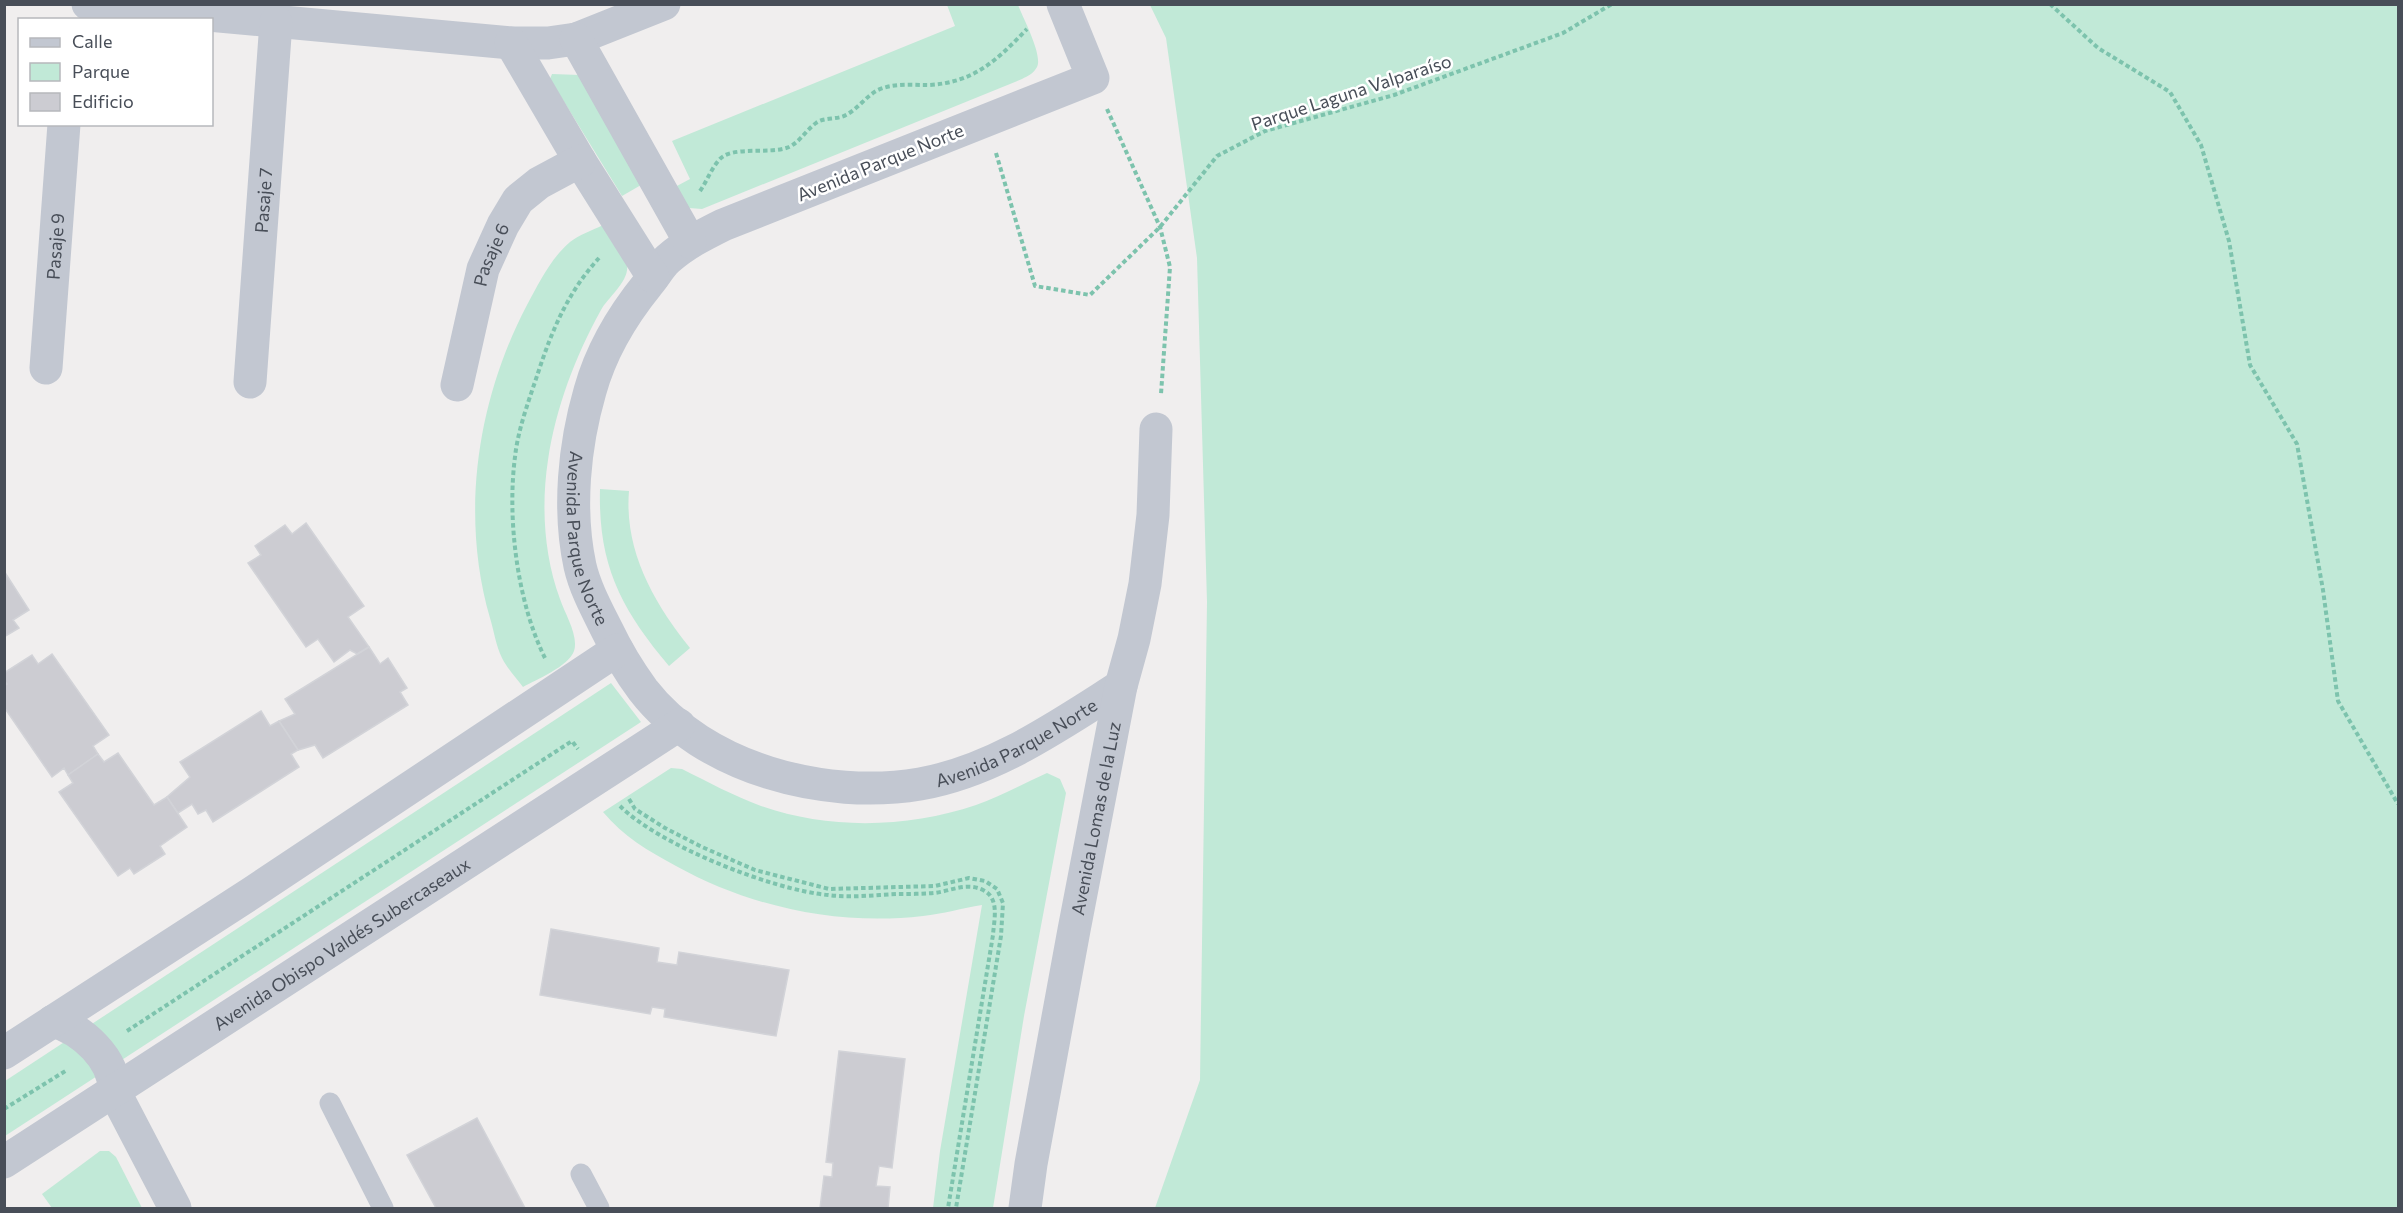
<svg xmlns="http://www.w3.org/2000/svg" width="2403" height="1213" font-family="Commissioner,sans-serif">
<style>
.green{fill:#c1e9d7}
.building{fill:#ccccd2;stroke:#d2d3d8;stroke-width:1.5}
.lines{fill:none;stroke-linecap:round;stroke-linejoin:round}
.path{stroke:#7dc3ad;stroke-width:4;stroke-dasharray:4.5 3;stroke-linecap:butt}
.service{stroke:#c2c7d1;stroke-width:21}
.minor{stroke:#c2c7d1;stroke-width:33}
.labels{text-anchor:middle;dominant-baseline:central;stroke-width:5;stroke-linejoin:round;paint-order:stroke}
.street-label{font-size:18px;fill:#484e58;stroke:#fff}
</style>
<rect width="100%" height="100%" fill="#f0eeee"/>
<!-- green -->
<g class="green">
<path d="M947,5H1018C1023,18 1043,55 1037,67C1034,73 1028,76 1022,79L702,209L689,208L675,187L690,179L672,141L955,26Z"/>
<polygon points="1150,5 2398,5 2398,1208 1155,1208 1200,1080 1207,602 1197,258 1166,38"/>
<polygon points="552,74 580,75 641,185 622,196 550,79"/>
<path d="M603,225C609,235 625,254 627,264C630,281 608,297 601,310C575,357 556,407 548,460C541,506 544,556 560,599C565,614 579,636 574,651C569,666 536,680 523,687C516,678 507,668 502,658C496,646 494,631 490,618C460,515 477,400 527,305C539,283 551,258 570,242C579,235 593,230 603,225Z"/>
<path d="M600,489L629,491C624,551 654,603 690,648L669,666C621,609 598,565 600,489Z"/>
<polygon points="611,683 641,722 5,1136 5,1081"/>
<path d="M671,768L682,769C708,782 734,796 761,806C829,830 908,828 976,805C1000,796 1023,784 1047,773L1060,779L1066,793L1024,1016L993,1208H933L940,1151L982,905C962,908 943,914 923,916C838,926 750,907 676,866C648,851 623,836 603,812Z"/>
<polygon points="100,1151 109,1151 116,1157 142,1208 52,1208 42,1194"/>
</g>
<!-- building -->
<g class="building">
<polygon points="306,523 364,606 348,617 369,647 357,654 350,650 334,662 318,639 306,647 248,563 261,555 255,546 285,525 292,534"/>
<polygon points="4,571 29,610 13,620 19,628 4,637"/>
<polygon points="369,647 380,664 388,658 407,688 400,692 408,705 323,758 315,745 298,750 279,721 295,714 285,699"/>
<polygon points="52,654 109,735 93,746 98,754 68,775 64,768 52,777 4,707 4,686 7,684 4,680 4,673 32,655 38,664"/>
<polygon points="261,711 270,726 279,721 298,750 291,754 299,767 213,822 206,810 198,814 192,804 178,813 167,797 190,777 180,762"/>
<polygon points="118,753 154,805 167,797 187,827 160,846 165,854 134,874 130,868 118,876 59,792 73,783 68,775 98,754 104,762"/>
<polygon points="551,929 659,948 657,962 677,965 679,952 789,970 776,1036 664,1017 665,1009 652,1007 650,1014 540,995"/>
<polygon points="839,1051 905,1059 892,1168 879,1166 876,1186 890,1187 888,1208 820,1208 824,1176 832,1177 833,1163 826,1162"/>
<polygon points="477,1118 525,1208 436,1208 407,1155"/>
</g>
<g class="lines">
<!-- path -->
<g class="path">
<polyline points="2050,4 2098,48 2170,92 2201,145 2229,241 2250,365 2297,444 2323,590 2338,701 2398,804"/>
<polyline points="1107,109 1160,227 1170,267 1161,394"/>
<polyline points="996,153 1035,286 1090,295 1160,227 1217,156 1265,131 1394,95 1563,33 1612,4"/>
<path d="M700,191C707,181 711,169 719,160C731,145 770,155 789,147C801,141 805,131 816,123C824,117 837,120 846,115C858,109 866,96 878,90C893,83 912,85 928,85C974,83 997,60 1027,29"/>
<path d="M545,658C517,602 507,518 515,457C518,429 529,400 538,373C552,330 568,292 599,258"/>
<polyline points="629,799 635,809 665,828 702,847 755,870 829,889 935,886 969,878 985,881 997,889 1003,903 1001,936 956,1208"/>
<path d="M620,806C659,845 772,890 828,895C851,898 874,895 897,894C909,894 922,894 934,893C951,891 966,882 983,890C1000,898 994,920 993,935L948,1208"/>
<polyline points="127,1031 572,741 578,749"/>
<polyline points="4,1109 67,1070"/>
</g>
<!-- service -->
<g class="service">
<polyline points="330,1103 383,1208"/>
<polyline points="581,1174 599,1208"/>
</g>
<!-- minor -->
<g class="minor">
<polyline points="88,4 511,43 548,43 576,39 664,4"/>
<path id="s1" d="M1063,4L1093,78L723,225C703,235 685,244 668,259C660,266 655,276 648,284C622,316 601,351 590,391C574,446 568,510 580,566C585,588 597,610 607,630C617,651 629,671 643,690C704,769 825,800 920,784C994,771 1058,726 1121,686"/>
<polyline points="576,39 690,242"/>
<polyline points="511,43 580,161 653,277"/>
<path id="s2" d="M46,368L64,124"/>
<path id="s3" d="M250,382L276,22"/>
<path id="s4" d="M457,385L483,269L503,225L518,200L539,183L580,161"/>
<path d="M53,1021C82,1029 115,1059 114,1091L175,1208"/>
<polyline points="4,1053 253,892 617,650"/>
<path id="s5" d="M4,1162L679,725"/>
<path id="s6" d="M1025,1208L1031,1164L1074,930L1121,686L1134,639L1145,584L1153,515L1156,429"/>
</g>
</g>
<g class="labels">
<!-- street labels -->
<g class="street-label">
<text transform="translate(1351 92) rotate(-18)">Parque Laguna Valparaíso</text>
<text transform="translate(880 162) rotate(-22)">Avenida Parque Norte</text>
<text stroke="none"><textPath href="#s3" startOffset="182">Pasaje 7</textPath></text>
<text stroke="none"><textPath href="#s2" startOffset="122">Pasaje 9</textPath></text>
<text stroke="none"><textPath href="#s4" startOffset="135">Pasaje 6</textPath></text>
<text stroke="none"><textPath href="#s1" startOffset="848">Avenida Parque Norte</textPath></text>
<text stroke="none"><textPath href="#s1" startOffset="1425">Avenida Parque Norte</textPath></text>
<text stroke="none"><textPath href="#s6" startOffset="396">Avenida Lomas de la Luz</textPath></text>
<text stroke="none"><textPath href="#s5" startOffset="402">Avenida Obispo Valdés Subercaseaux</textPath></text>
</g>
</g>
<!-- border -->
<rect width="2403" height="1213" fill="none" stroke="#484e58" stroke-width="12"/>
<!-- legend -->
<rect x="18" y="18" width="195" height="108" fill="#ffffff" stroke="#b6b8bc" stroke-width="1.5"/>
<rect x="30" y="38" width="30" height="9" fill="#c2c7d1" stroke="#b6b8bc" stroke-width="1.5"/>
<text x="72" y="48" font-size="18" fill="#484e58">Calle</text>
<rect x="30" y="63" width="30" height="18" fill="#c1e9d7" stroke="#b6b8bc" stroke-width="1.5"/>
<text x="72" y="78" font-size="18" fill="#484e58">Parque</text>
<rect x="30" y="93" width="30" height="18" fill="#ccccd2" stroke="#b6b8bc" stroke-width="1.5"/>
<text x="72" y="108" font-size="18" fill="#484e58">Edificio</text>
</svg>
